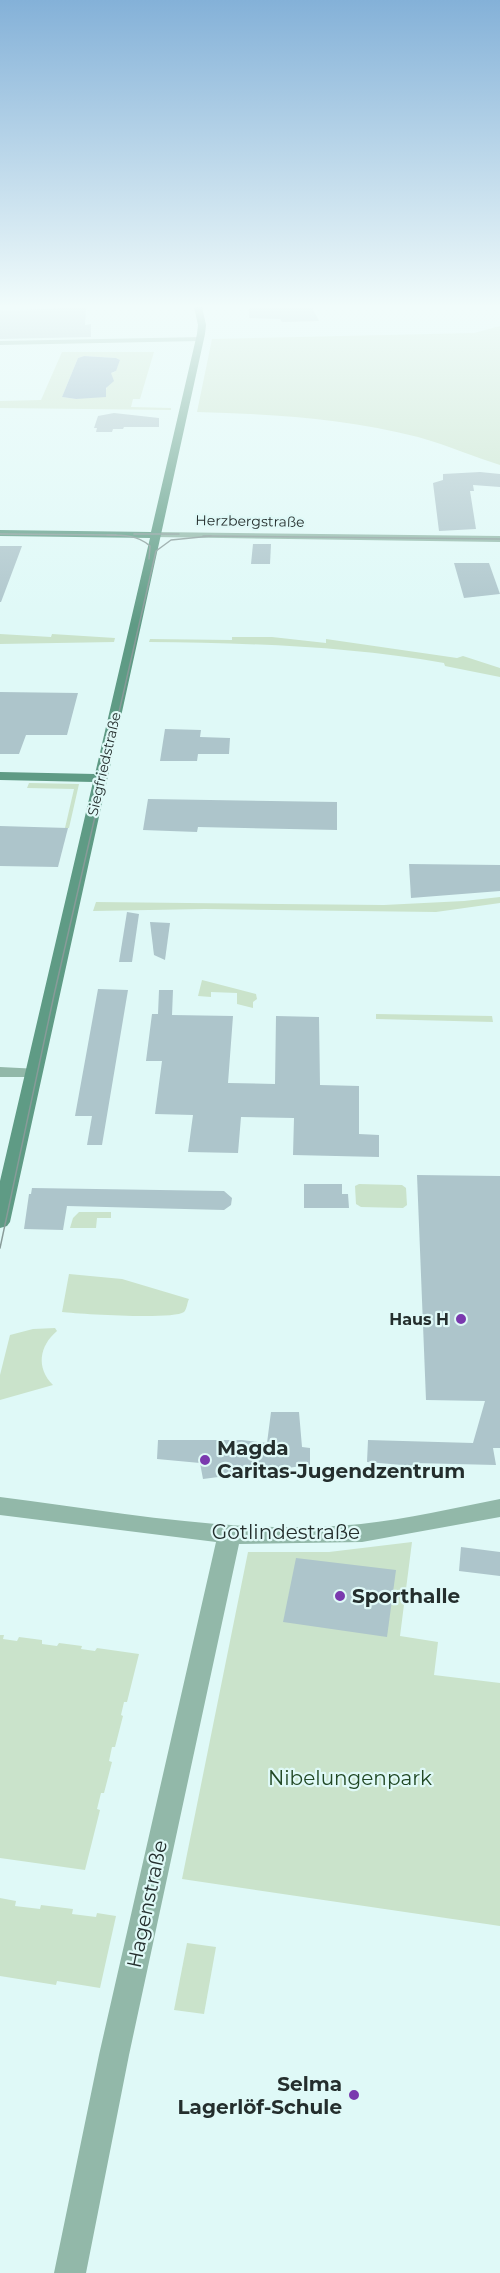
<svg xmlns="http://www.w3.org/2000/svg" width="500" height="2273" font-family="Montserrat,sans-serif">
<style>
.green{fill:#cae3cb;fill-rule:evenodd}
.water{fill:#8eadc1}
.building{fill:#adc5cb}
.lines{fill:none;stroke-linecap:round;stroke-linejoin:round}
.street{fill:#92b8a9;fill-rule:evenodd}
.secondary{fill:#5f9b85;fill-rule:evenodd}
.tram{stroke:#889b99;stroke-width:1.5}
.poi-dot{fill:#7a39ae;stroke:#dff9f7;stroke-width:2}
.labels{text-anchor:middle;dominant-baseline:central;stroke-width:4.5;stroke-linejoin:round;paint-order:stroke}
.far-street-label{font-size:14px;fill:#242e2d;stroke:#dff9f7}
.poi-label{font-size:16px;font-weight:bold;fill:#242e2d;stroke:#dff9f7;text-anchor:end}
.near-poi-label{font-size:20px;font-weight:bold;fill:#242e2d;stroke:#dff9f7;text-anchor:start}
.near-street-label{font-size:20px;fill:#242e2d;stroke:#dff9f7}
.near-park-label{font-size:20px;fill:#214824;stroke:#dff9f7}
</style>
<rect width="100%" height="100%" fill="#dff9f7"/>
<!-- green -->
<g class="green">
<path d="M500,326V465C474,457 450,446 418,437C345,418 271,414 197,412L212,339L474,333Z"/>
<path d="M62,352H154L140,399H133L131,407L171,408V410L0,408V401L41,400ZM84,356L116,358L120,360L115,372L111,373L106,390L76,399L62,397L78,358Z"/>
<polygon points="0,634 51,637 52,634 115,638 114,642 0,644"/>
<path d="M232,637H272L326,643V639L457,658L463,656L500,668V677L445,666L444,663C346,646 248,643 149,642L150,639L232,640Z"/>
<polygon points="29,783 79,784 69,828 65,828 74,789 27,788"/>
<polygon points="500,897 500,903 436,912 205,909 93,911 96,902 384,905 464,901"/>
<polygon points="202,980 256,994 257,999 253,1002 253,1008 237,1004 237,993 211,992 211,997 198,996"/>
<polygon points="376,1014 492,1016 493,1022 376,1019"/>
<polygon points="359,1184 402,1185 406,1188 407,1205 403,1208 361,1207 356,1204 355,1186"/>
<polygon points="79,1212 111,1212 111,1218 97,1218 96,1228 70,1228 73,1218"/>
<path d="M69,1274L122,1279L189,1299C187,1303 187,1309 184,1312C173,1320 80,1314 62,1312Z"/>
<path d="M55,1328L57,1331C39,1346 36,1368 53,1385L0,1400V1375L10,1335L33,1329Z"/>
<polygon points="412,1542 400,1636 438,1642 434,1675 500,1683 500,1926 182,1879 248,1552 329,1552"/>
<polygon points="0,1635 4,1635 3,1639 17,1641 19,1637 42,1640 42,1644 57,1646 59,1643 82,1646 81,1649 95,1651 97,1648 139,1654 127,1702 124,1702 121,1715 123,1716 115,1747 112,1747 109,1761 112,1762 104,1793 101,1793 97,1809 100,1810 85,1870 0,1858"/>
<polygon points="0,1898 16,1901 15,1906 40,1909 41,1905 73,1909 72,1914 96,1917 97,1913 116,1916 100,1988 57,1981 56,1985 0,1976"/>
<polygon points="187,1943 216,1947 204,2014 174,2010"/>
</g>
<!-- water -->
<polygon class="water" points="84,356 116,358 120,360 116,371 111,373 114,381 106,388 106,397 76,399 62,397 78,358"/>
<!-- building -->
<g class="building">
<polygon points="249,307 312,307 319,321 282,322 280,319 249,318"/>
<polygon points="86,308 85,325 91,324 91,337 0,339 0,310"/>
<polygon points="114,413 159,418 159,427 124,427 123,429 113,429 112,432 96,432 97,428 94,428 98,416"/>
<polygon points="480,472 500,474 500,487 473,485 474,491 470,491 476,529 439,531 433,483 443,480 443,474"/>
<polygon points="253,544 271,544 270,564 251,564"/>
<polygon points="0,546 22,546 1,602 0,602"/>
<polygon points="454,563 489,563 500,594 464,598"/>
<polygon points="0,692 78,693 67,735 26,735 19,754 0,754"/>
<polygon points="165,729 201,730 200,737 230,738 229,754 198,754 197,761 160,761"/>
<polygon points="148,799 337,802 337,830 198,827 197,832 143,830"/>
<polygon points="0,826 68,828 58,867 0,866"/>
<polygon points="409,864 500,865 500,891 411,898"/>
<polygon points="127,912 139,914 132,962 119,962"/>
<polygon points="150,922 170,923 165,960 154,955"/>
<polygon points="98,989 128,990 102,1145 87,1145 92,1116 75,1116"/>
<polygon points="159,990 173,990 172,1015 233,1016 228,1083 275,1084 276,1016 319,1017 320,1085 359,1086 359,1134 379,1135 379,1157 293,1155 294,1118 241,1117 238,1153 188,1152 193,1115 155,1114 162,1061 146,1061 152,1014 158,1014"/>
<polygon points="417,1175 500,1176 500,1448 493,1448 496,1465 413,1463 414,1466 367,1462 368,1440 473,1443 485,1401 426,1400"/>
<polygon points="304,1184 342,1184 342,1194 348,1194 349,1208 304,1208"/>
<polygon points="32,1188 224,1191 232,1198 231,1205 224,1210 67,1206 63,1230 24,1229 29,1194 31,1194"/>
<polygon points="271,1412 299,1412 302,1447 310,1448 310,1465 264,1471 236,1468 234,1475 203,1479 200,1463 157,1459 158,1440 242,1440 267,1443"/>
<polygon points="461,1547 500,1552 500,1576 459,1571"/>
<polygon points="296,1558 396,1570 387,1637 283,1622"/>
</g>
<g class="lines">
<!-- street -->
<g class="street">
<polygon points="203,337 204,339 200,341 0,345 0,341"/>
<polygon points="157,532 500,536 500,542 153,537 153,533"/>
<polygon points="0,1067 39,1069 42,1073 39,1077 0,1077"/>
<path d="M0,1497C119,1512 241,1536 361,1524C408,1519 454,1508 500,1499V1517L362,1542L239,1544L129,2055L86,2273H54L99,2055L216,1542L0,1515Z"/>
</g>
<!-- secondary -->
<polygon class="secondary" points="194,307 202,307 206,325 205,334 10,1222 7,1226 0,1228 0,1181 93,782 0,780 0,772 95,774 150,538 0,536 0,530 151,532 197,334 198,325"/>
<!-- tram -->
<g class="tram">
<polyline points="0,534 116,535"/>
<polyline points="134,534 179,534"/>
<path d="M107,535C123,535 138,535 150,546L149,559"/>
<polyline points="203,536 500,539"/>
<polyline points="0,1248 54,995 156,551 171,540 211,536"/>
</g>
</g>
<!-- sky -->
<linearGradient id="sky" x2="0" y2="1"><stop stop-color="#84b1d8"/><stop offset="0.49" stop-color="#f1fcfb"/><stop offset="1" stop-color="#f1fcfb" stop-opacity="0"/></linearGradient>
<rect width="500" height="625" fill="url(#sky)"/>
<!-- markers -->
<g class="poi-dot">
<circle cx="461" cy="1319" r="6"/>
<circle cx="205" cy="1460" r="6"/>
<circle cx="340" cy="1596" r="6"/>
<circle cx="354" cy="2095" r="6"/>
</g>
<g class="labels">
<!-- far-street labels -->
<g class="far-street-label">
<text transform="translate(250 521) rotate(1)">Herzbergstraße</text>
<text transform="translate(104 764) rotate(-77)">Siegfriedstraße</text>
</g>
<!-- poi labels -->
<g class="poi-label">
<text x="449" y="1319">Haus H</text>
</g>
<!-- near-poi labels -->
<g class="near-poi-label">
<text x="217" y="1448">Magda<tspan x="217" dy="23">Caritas-Jugendzentrum</tspan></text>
<text x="352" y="1596">Sporthalle</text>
<text x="342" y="2084" text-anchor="end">Selma<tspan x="342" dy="23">Lagerlöf-Schule</tspan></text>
</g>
<!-- near-street labels -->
<g class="near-street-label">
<text x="286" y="1532">Gotlindestraße</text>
<text transform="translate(147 1904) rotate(-78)">Hagenstraße</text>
</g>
<!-- near-park labels -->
<g class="near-park-label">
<text x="350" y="1778">Nibelungenpark</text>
</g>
</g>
</svg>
